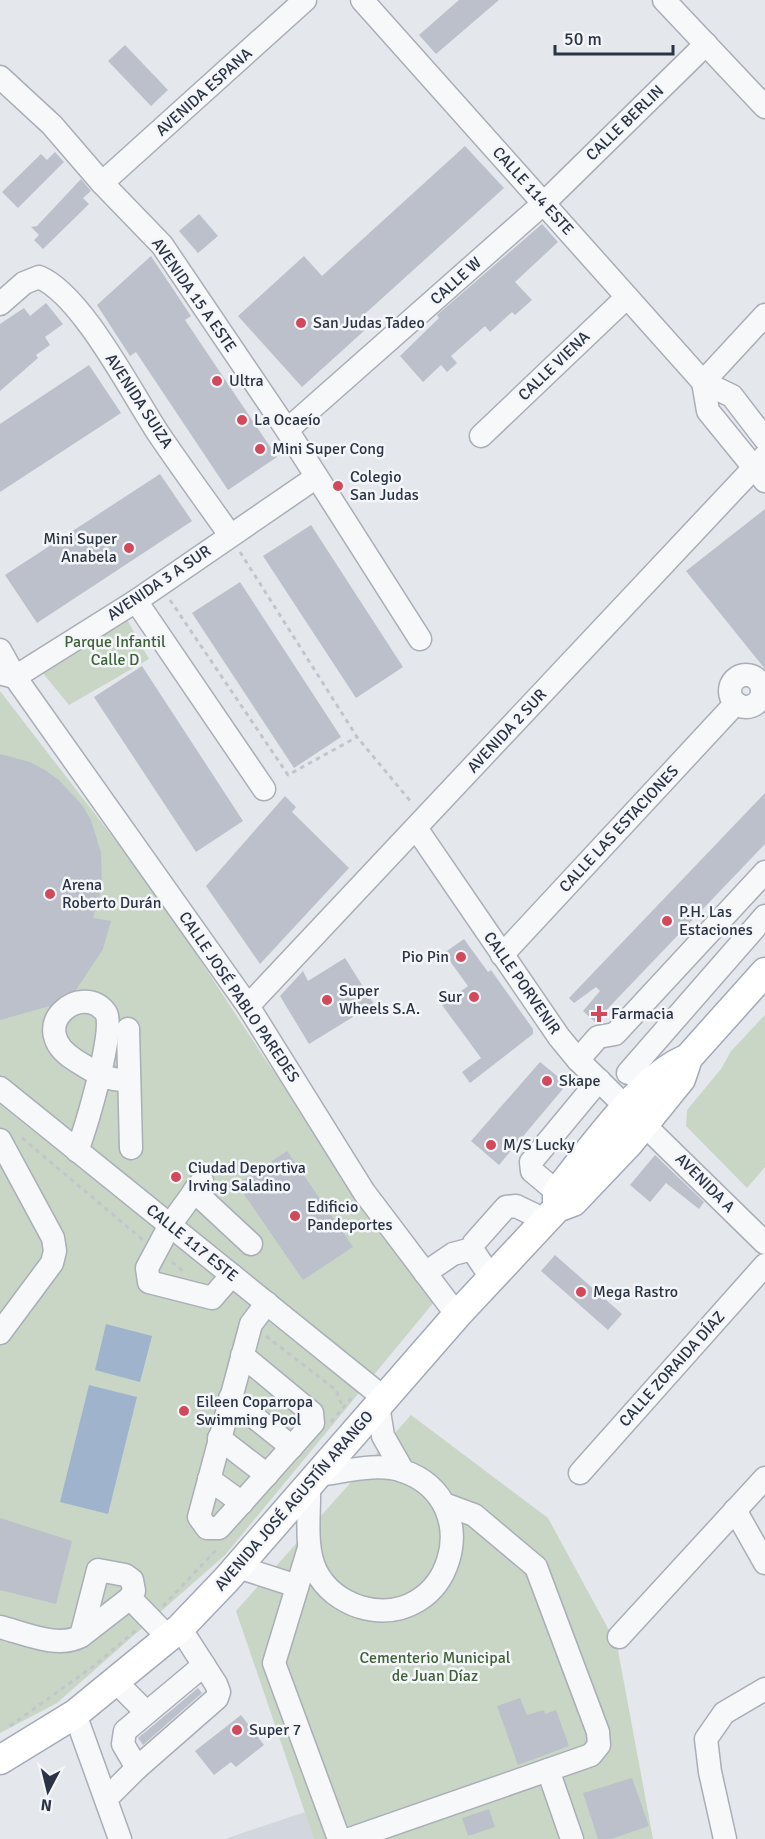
<svg xmlns="http://www.w3.org/2000/svg" width="765" height="1839" font-family="Signika,sans-serif">
<style>
.built{fill:#d2d6de}
.green{fill:#c9d6c5}
.water{fill:#9fb4cc}
.building{fill:#bbc0ca}
.lines{fill:none;stroke-linecap:round;stroke-linejoin:round}
.minor-casing{stroke:#a9aeb7;stroke-width:25}
.major-casing{stroke:#a3abb8;stroke-width:31}
.path{stroke:#c2c5cb;stroke-width:3;stroke-dasharray:4.5 4.5;stroke-linecap:butt}
.minor{stroke:#f7f8fa;stroke-width:22}
.major{stroke:#fff;stroke-width:28}
.poi-dot{fill:#d1495b;stroke:#f4f6f9;stroke-width:2}
.labels{text-anchor:middle;dominant-baseline:central;stroke-width:5;stroke-linejoin:round;paint-order:stroke}
.street-label{font-size:16px;fill:#2b3445;stroke:#f4f6f9}
.poi-label{font-size:16px;fill:#2b3445;stroke:#f4f6f9;text-anchor:start}
.park-label{font-size:16px;fill:#3f6138;stroke:#f4f6f9}
</style>
<rect width="100%" height="100%" fill="#e4e7ec"/>
<!-- built -->
<polygon class="built" points="305,1812 314,1839 225,1839"/>
<!-- green -->
<g class="green">
<polygon points="125,616 149,659 69,705 42,672"/>
<polygon points="0,691 156,893 265,1059 439,1296 225,1555 57,1703 0,1733"/>
<polygon points="765,1015 765,1167 747,1188 686,1126 687,1110 721,1069 731,1051"/>
<polygon points="411,1415 548,1518 617,1645 653,1839 314,1839 236,1611"/>
</g>
<!-- water -->
<g class="water">
<polygon points="106,1324 152,1336 140,1382 95,1370"/>
<polygon points="89,1385 137,1397 108,1514 60,1502"/>
</g>
<!-- building -->
<g class="building">
<polygon points="459,0 499,0 436,54 419,35"/>
<polygon points="125,45 168,90 151,106 108,61"/>
<polygon points="465,146 504,188 357,321 365,330 302,387 238,316 304,256 322,276"/>
<polygon points="55,152 64,162 18,208 2,192 41,154 47,160"/>
<polygon points="81,179 91,191 83,198 89,204 43,249 34,240 39,235 31,227 37,226"/>
<polygon points="199,214 218,236 198,253 179,231"/>
<polygon points="542,224 558,242 515,282 532,300 515,315 512,312 490,332 485,326 451,356 457,363 447,372 441,365 423,382 400,356 439,318 437,315"/>
<polygon points="151,256 191,316 185,320 277,457 228,490 136,352 130,356 97,305"/>
<polygon points="46,303 63,324 45,337 50,345 36,355 38,358 0,391 0,324 24,308 30,316"/>
<polygon points="89,365 121,413 0,492 0,424"/>
<polygon points="160,474 192,521 37,623 5,575"/>
<polygon points="765,509 765,669 686,571"/>
<polygon points="311,525 403,667 356,698 263,556"/>
<polygon points="240,582 341,737 294,768 192,613"/>
<polygon points="142,666 243,821 196,852 94,697"/>
<polygon points="0,754 30,762 45,770 59,780 82,805 91,820 101,853 102,886 93,918 111,921 103,949 76,990 64,994 50,1006 0,1020"/>
<polygon points="765,793 765,844 595,1022 583,1011 600,991 596,987 574,1003 569,998"/>
<polygon points="285,796 296,807 292,812 349,868 260,964 206,886"/>
<polygon points="464,939 488,972 491,970 533,1029 533,1034 470,1083 462,1072 481,1058 442,1005 468,986 444,953"/>
<polygon points="345,958 374,1004 309,1044 280,996 303,971 308,981"/>
<polygon points="540,1062 567,1084 499,1165 471,1141"/>
<polygon points="287,1151 353,1247 303,1280 237,1184"/>
<polygon points="655,1155 704,1202 699,1209 666,1183 650,1202 630,1185"/>
<polygon points="555,1255 622,1314 608,1330 541,1271"/>
<polygon points="0,1518 72,1541 56,1604 0,1590"/>
<polygon points="198,1688 202,1693 143,1745 138,1738"/>
<polygon points="520,1698 527,1715 544,1710 545,1714 556,1710 569,1746 518,1765 497,1706"/>
<polygon points="241,1715 264,1745 236,1767 231,1762 214,1775 195,1751"/>
<polygon points="632,1778 649,1826 611,1839 598,1839 583,1793"/>
<polygon points="489,1809 495,1827 468,1836 462,1818"/>
</g>
<g class="lines">
<!-- minor casing -->
<g class="minor-casing">
<g id="minor">
<polyline points="362,0 703,382 765,315"/>
<polyline points="664,0 765,107"/>
<polyline points="0,77 52,125 102,183 162,245 287,430 420,639"/>
<polyline points="102,183 305,0"/>
<path d="M0,304L24,283L39,277C82,295 131,392 158,433C181,467 206,501 230,535"/>
<polyline points="287,430 544,203 706,44"/>
<polyline points="481,436 627,297"/>
<polyline points="765,439 732,396 703,382 708,411 765,481"/>
<polyline points="136,601 264,789"/>
<polyline points="0,650 15,677 248,1006 364,1192 457,1315"/>
<polyline points="3,674 15,677 136,601 315,478"/>
<circle cx="746" cy="691" r="16"/>
<polyline points="416,828 559,1037 578,1060 765,1243"/>
<polyline points="502,955 736,703"/>
<polyline points="248,1006 765,456"/>
<polyline points="128,1029 131,1148"/>
<polyline points="578,1060 598,1037 615,1034 765,872"/>
<polyline points="628,1073 765,916"/>
<polyline points="0,1088 384,1398"/>
<polyline points="0,1140 53,1238 55,1251 52,1263 0,1333"/>
<path d="M77,1151C85,1130 116,1029 106,1013C82,980 23,1027 75,1060C94,1072 106,1081 129,1080"/>
<polyline points="202,1181 170,1225 147,1268 149,1282 212,1298 232,1275"/>
<polyline points="194,1191 251,1244"/>
<polyline points="557,1192 532,1171 531,1162 599,1080"/>
<polyline points="425,1273 453,1254 472,1249"/>
<polyline points="492,1279 472,1249 474,1243 506,1207 516,1206 545,1220"/>
<polyline points="242,1355 312,1413 313,1423 219,1528 207,1528 199,1517 251,1324 267,1303"/>
<polyline points="230,1398 292,1447"/>
<polyline points="378,1405 383,1436 403,1471"/>
<polyline points="219,1438 267,1475"/>
<polyline points="580,1473 765,1265"/>
<polyline points="209,1479 242,1503"/>
<path d="M309,1485C310,1512 304,1546 316,1571C325,1589 342,1601 360,1607C451,1633 490,1501 403,1471C377,1462 344,1472 317,1475"/>
<polyline points="735,1510 765,1563"/>
<polyline points="309,1548 274,1663 339,1839"/>
<polyline points="238,1567 297,1586"/>
<path d="M0,1627C24,1633 58,1649 81,1636L98,1570L125,1575L132,1580L134,1591L130,1598L168,1637"/>
<polyline points="81,1636 130,1598"/>
<polyline points="619,1637 765,1478"/>
<polyline points="116,1682 145,1711"/>
<polyline points="75,1714 120,1839"/>
<polyline points="137,1768 123,1744 125,1731 204,1665"/>
<polyline points="548,1770 572,1839"/>
<polyline points="106,1799 137,1768 217,1698 219,1692 216,1684 180,1628"/>
<polyline points="350,1839 591,1755 599,1745 598,1732 536,1567 474,1515 444,1504"/>
<polyline points="725,1839 710,1772 706,1739 724,1713 765,1689"/>
</g>
</g>
<!-- major casing -->
<g class="major-casing">
<g id="major">
<path d="M557,1208V1192C589,1152 640,1078 686,1059"/>
<polyline points="0,1760 75,1714 180,1628 226,1580 457,1315 557,1208 573,1202 630,1142 681,1079 688,1058 765,972"/>
</g>
</g>
<!-- path -->
<g class="path">
<polyline points="240,552 357,737 412,803"/>
<polyline points="170,600 288,775 357,737"/>
<polyline points="22,1138 143,1240"/>
<polyline points="172,1262 183,1271"/>
<polyline points="266,1336 336,1390 343,1408"/>
<polyline points="331,1422 352,1397"/>
<polyline points="163,1606 219,1547"/>
<polyline points="10,1726 95,1665 136,1630"/>
</g>
<!-- minor -->
<use href="#minor" class="minor"/>
<!-- major -->
<use href="#major" class="major"/>
</g>
<!-- markers -->
<g class="poi-dot">
<circle cx="301" cy="323" r="6"/>
<circle cx="217" cy="381" r="6"/>
<circle cx="242" cy="420" r="6"/>
<circle cx="260" cy="449" r="6"/>
<circle cx="338" cy="486" r="6"/>
<circle cx="129" cy="548" r="6"/>
<circle cx="50" cy="894" r="6"/>
<circle cx="667" cy="921" r="6"/>
<circle cx="461" cy="957" r="6"/>
<circle cx="474" cy="997" r="6"/>
<circle cx="327" cy="1000" r="6"/>
<path d="M596 1005h6v6h6v6h-6v6h-6v-6h-6v-6h6z"/>
<circle cx="547" cy="1081" r="6"/>
<circle cx="491" cy="1145" r="6"/>
<circle cx="176" cy="1177" r="6"/>
<circle cx="295" cy="1216" r="6"/>
<circle cx="581" cy="1292" r="6"/>
<circle cx="184" cy="1411" r="6"/>
<circle cx="237" cy="1730" r="6"/>
</g>
<g class="labels">
<!-- street labels -->
<g class="street-label">
<text transform="translate(204 92) rotate(-42)">AVENIDA ESPANA</text>
<text transform="translate(625 123) rotate(-44)">CALLE BERLIN</text>
<text transform="translate(533 191) rotate(48)">CALLE 114 ESTE</text>
<text transform="translate(456 281) rotate(-42)">CALLE W</text>
<text transform="translate(194 295) rotate(55)">AVENIDA 15 A ESTE</text>
<text transform="translate(554 366) rotate(-44)">CALLE VIENA</text>
<text transform="translate(139 401) rotate(57)">AVENIDA SUIZA</text>
<text transform="translate(159 583) rotate(-34)">AVENIDA 3 A SUR</text>
<text transform="translate(507 731) rotate(-47)">AVENIDA 2 SUR</text>
<text transform="translate(619 829) rotate(-47)">CALLE LAS ESTACIONES</text>
<text transform="translate(522 983) rotate(55)">CALLE PORVENIR</text>
<text transform="translate(239 997) rotate(56)">CALLE JOSÉ PABLO PAREDES</text>
<text transform="translate(705 1183) rotate(45)">AVENIDA A</text>
<text transform="translate(192 1243) rotate(39)">CALLE 117 ESTE</text>
<text transform="translate(672 1369) rotate(-48)">CALLE ZORAIDA DÍAZ</text>
<text transform="translate(294 1501) rotate(-49)">AVENIDA JOSÉ AGUSTÍN ARANGO</text>
</g>
<!-- poi labels -->
<g class="poi-label">
<text x="313" y="323">San Judas Tadeo</text>
<text x="229" y="381">Ultra</text>
<text x="254" y="420">La Ocaeío</text>
<text x="272" y="449">Mini Super Cong</text>
<text x="350" y="477">Colegio<tspan x="350" dy="18">San Judas</tspan></text>
<text x="117" y="539" text-anchor="end">Mini Super<tspan x="117" dy="18">Anabela</tspan></text>
<text x="62" y="885">Arena<tspan x="62" dy="18">Roberto Durán</tspan></text>
<text x="679" y="912">P.H. Las<tspan x="679" dy="18">Estaciones</tspan></text>
<text x="449" y="957" text-anchor="end">Pio Pin</text>
<text x="339" y="991">Super<tspan x="339" dy="18">Wheels S.A.</tspan></text>
<text x="462" y="997" text-anchor="end">Sur</text>
<text x="611" y="1014">Farmacia</text>
<text x="559" y="1081">Skape</text>
<text x="503" y="1145">M/S Lucky</text>
<text x="188" y="1168">Ciudad Deportiva<tspan x="188" dy="18">Irving Saladino</tspan></text>
<text x="307" y="1207">Edificio<tspan x="307" dy="18">Pandeportes</tspan></text>
<text x="593" y="1292">Mega Rastro</text>
<text x="196" y="1402">Eileen Coparropa<tspan x="196" dy="18">Swimming Pool</tspan></text>
<text x="249" y="1730">Super 7</text>
</g>
<!-- park labels -->
<g class="park-label">
<text x="115" y="642">Parque Infantil<tspan x="115" dy="18">Calle D</tspan></text>
<text x="435" y="1658">Cementerio Municipal<tspan x="435" dy="18">de Juan Díaz</tspan></text>
</g>
</g>
<!-- north arrow -->
<g transform="translate(48 1791) rotate(187)" stroke="#f4f6f9" stroke-width="4.5" paint-order="stroke">
<path d="M0-4.5L10 22L0 15L-10 22Z" fill="#2b3445"/>
<text y="-9" font-size="16" font-weight="bold" text-anchor="middle" fill="#2b3445">N</text>
</g>
<!-- scale -->
<path d="M555 45v9h118v-9" fill="none" stroke="#2b3445" stroke-width="3"/>
<text x="564" y="45" font-size="18" fill="#2b3445" stroke="#f4f6f9" stroke-width="4.5" paint-order="stroke">50 m</text>
</svg>
